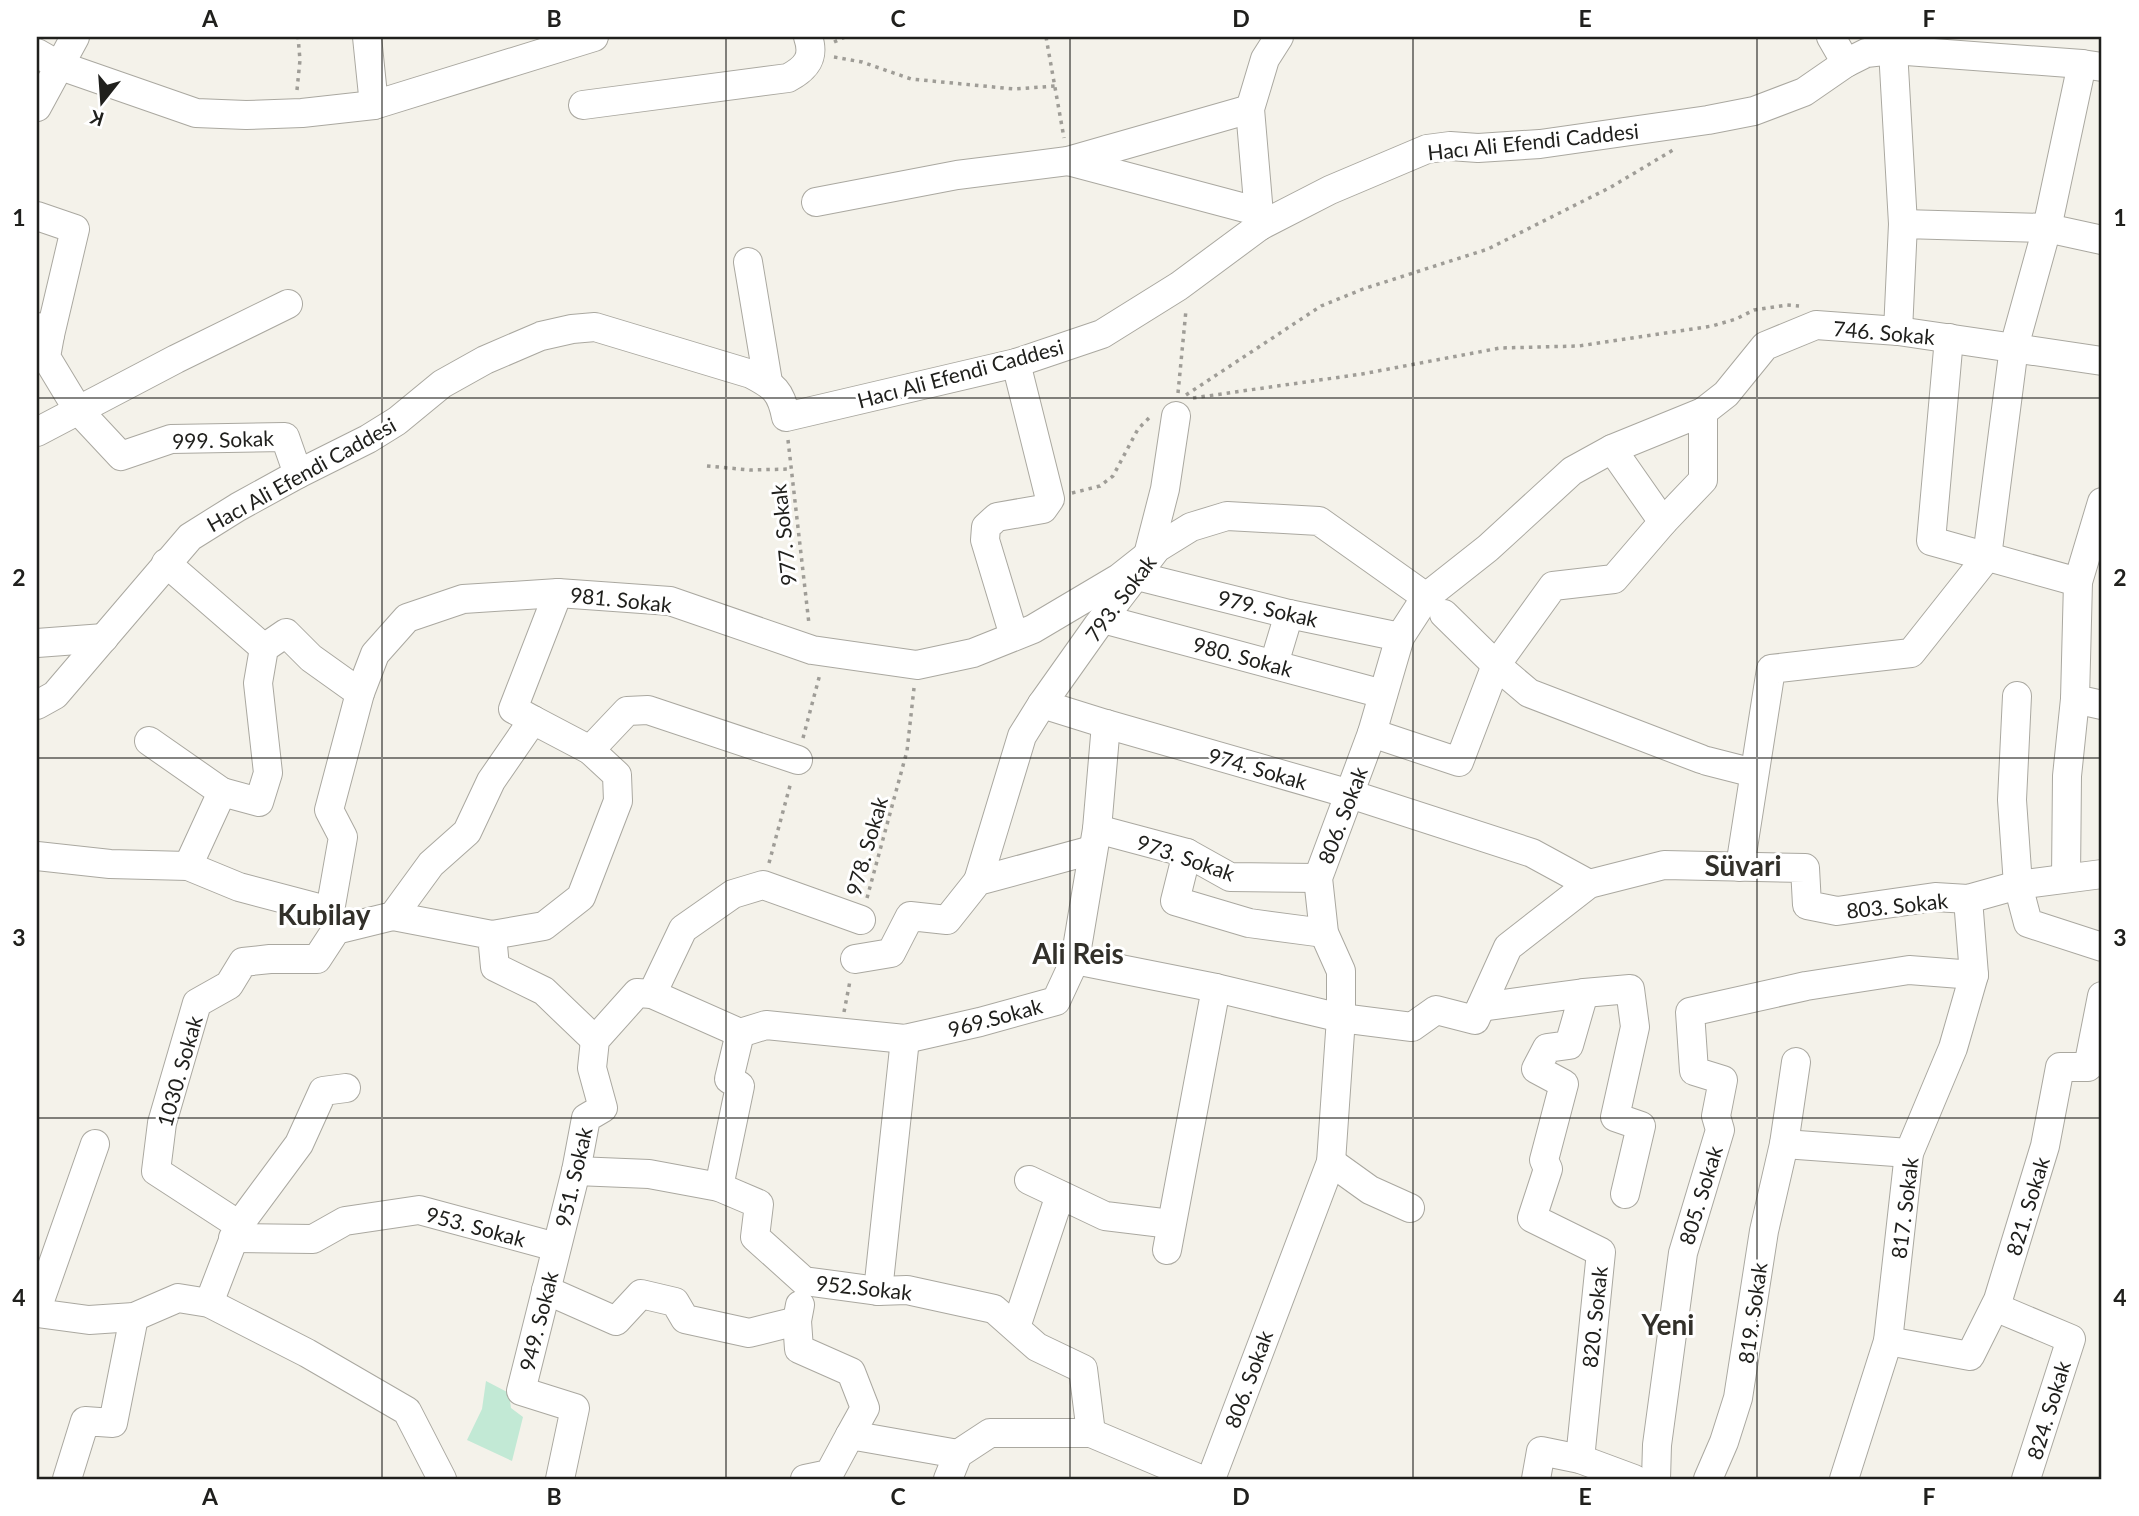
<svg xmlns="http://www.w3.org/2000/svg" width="2139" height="1516" font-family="Lato,sans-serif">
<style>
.green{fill:#c2e9d5}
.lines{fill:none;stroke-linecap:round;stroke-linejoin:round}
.minor-casing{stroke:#aaa8a0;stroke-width:30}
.path{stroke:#9f9d97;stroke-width:3.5;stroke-dasharray:3.5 5;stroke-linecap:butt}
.minor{stroke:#fff;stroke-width:28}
.grid{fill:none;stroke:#20201d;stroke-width:2;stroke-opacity:0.55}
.labels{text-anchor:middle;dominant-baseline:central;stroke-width:6;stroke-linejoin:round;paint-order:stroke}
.street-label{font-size:21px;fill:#20201d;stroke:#fff}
.district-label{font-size:28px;font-weight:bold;fill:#32302a;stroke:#fff}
.neatline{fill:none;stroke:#20201d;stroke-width:2.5}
.grid-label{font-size:23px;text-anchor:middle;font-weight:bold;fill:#20201d}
</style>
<rect width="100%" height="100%" fill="#f4f2ea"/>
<!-- green -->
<polygon class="green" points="486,1381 509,1393 511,1408 523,1417 512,1461 467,1440 482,1409"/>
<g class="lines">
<!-- minor casing -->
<g class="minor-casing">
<g id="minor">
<polyline points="367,37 374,105"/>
<polyline points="1831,37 1846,63"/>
<polyline points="1893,50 1903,224"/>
<polyline points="37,53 58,65 196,113 246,115 302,113 374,105 594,37"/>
<path d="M583,105L788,78C807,68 815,57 808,37"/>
<polyline points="37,107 75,37"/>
<polyline points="1068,161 1260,212"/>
<polyline points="816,202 957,175 1068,161 1250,109"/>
<polyline points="37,216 75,229 50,335"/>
<polyline points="1260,226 1250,109 1265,59 1279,37"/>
<polyline points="748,262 768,382"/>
<polyline points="37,327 50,335 46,357 78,410 121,456 171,439 285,437 298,474"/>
<polyline points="1898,331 1903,224 2047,228 2102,240"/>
<polyline points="1949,338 1931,541 2078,582"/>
<polyline points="37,432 176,359 288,304"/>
<polyline points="1612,449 1663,522"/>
<polyline points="2102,502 2078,582 2075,699 2102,705"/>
<polyline points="1148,555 1165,489 1176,416"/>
<polyline points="166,563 264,648"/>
<polyline points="1137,576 1289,614 1400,637"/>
<polyline points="1444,614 1496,665 1529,693 1701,759"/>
<polyline points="1103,619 1383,694"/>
<polyline points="1014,636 985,540 986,527 997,517 1043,509 1050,499 1016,363"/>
<polyline points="37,643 104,638"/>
<polyline points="1274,664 1289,614"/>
<polyline points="2017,696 2012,800 2018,885 2028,923 2102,947"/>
<polyline points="1042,704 1106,724 1350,794 1532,853 1589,884"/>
<path d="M37,705L55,695L190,537L238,507L298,474L368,439L397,421L442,384L485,360L541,336L572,329L595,327L751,374C774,386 781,391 786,417L1016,363L1102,334L1179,286L1260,226L1330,190L1427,149L1450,146L1478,148L1540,144L1708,120L1754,111L1804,92L1846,63L1866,53L1893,50L2082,64L2102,67"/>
<polyline points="533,720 513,709 558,593"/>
<polyline points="1372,733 1459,762 1496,665 1553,586 1614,579 1663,522 1703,480 1703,412"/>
<polyline points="149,741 222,792 188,866"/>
<polyline points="590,750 627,711 648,710 798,760"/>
<polyline points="1707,761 1754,773"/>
<polyline points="222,792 259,802 268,773 258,683 264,648 286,633 311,658 360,693"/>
<polyline points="1097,829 1187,853 1230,877 1318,878"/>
<polyline points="1187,853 1175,901 1249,923 1324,933"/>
<polyline points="37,856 110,864 188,866 239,887 330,911 336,929"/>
<polyline points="1740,867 1771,669 1911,653 1987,557 2014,347 2047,228 2082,64"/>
<polyline points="2066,878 2067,776 2075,699"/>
<polyline points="978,881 1022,736 1042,704 1098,625 1157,548 1191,527 1227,516 1319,521 1426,597"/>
<polyline points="330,911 343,837 329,810 360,693 375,654 407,618 463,599 558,593 670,601 812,650 917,665 973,653 1033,629 1119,578 1157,548"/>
<polyline points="393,916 492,935 495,967 544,991 595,1040"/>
<polyline points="855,959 891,953 910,916 947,920 978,881 1092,850"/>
<polyline points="1075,960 1216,988 1341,1018 1412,1027 1436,1010 1475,1020 1508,947 1589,884 1664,865 1805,868 1807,905 1837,911 1935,897 1968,899 2018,885 2102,874"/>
<polyline points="1584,993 1630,989 1635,1027 1615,1117 1641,1126 1625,1194"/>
<polyline points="652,994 683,929 733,894 763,885 861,920"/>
<polyline points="1481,1007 1584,993 1569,1045 1547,1048 1536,1069 1564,1084 1544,1160 1548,1169 1532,1218 1601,1252 1580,1459"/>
<polyline points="1784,1144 1909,1153"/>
<polyline points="1331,1162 1370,1190 1410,1208"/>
<polyline points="576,1171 649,1174 719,1187 759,1204 755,1237 804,1281 878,1291 907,1290 994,1309 1037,1347 1083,1369 1091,1433"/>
<polyline points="1029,1180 1105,1216 1171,1224"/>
<polyline points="719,1187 740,1086 729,1079 740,1033"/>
<polyline points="239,1225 299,1144 323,1091 346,1088"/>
<polyline points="233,1238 313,1239 345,1221 419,1210 556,1247"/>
<polyline points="1167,1250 1216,988"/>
<polyline points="546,1290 616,1321 641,1294 675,1302 685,1319 749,1333 797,1321"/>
<polyline points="878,1291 905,1039"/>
<polyline points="209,1303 239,1225 156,1171 162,1123 197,1003 229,985 243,962 270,959 317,959 336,930 393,916 431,864 467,832 491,781 533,720 590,750 617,775 618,801 581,897 544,926 492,935"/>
<polyline points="800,1305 797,1321 799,1349 851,1372 865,1408 850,1435"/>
<polyline points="1995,1307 2071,1339 2026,1479"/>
<polyline points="37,1309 95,1144"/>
<polyline points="37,1313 89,1320 134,1317 178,1298 209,1303 307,1353 407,1411 442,1479"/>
<polyline points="1016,1327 1060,1195"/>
<polyline points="1888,1341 1970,1356 1998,1300 2045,1146 2060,1067 2088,1067 2102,996"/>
<polyline points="67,1479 85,1421 113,1423 134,1317"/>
<polyline points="560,1479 575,1408 521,1391 576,1171 586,1118 603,1108 592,1068 595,1040 637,993 652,994 740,1033 766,1025 905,1039 980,1022 1056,1001 1075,960 1097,829 1106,724"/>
<polyline points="805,1479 829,1474 850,1435 958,1454"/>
<polyline points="948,1479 958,1454 990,1433 1091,1433 1200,1479"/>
<polyline points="1211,1479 1331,1162 1341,1018 1341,971 1324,933 1318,878 1372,733 1400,637 1426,597 1488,548 1572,471 1612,449 1703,412 1726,394 1765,346 1816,325 1898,331 2102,361"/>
<polyline points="1536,1479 1541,1451 1580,1459 1634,1479"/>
<polyline points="1656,1479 1657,1445 1683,1253 1720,1130 1716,1116 1723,1080 1694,1071 1690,1012 1806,986 1909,970 1974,975"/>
<polyline points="1708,1479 1724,1442 1738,1398 1764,1231 1784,1144 1796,1062"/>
<polyline points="1844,1479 1888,1341 1909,1153 1953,1048 1974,975 1968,899"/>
</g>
</g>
<!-- path -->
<g class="path">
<polyline points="1046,37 1064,138"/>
<polyline points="834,42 845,37"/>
<polyline points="834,57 862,62 911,79 1014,89 1055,86"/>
<polyline points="297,90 300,60 298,37"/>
<polyline points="1178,393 1186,310"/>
<polyline points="1186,395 1321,306 1363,289 1488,249 1611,187 1673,150"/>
<polyline points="1193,398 1362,374 1500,348 1579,346 1712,326 1736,319 1754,310 1787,305 1799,306"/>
<polyline points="788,440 809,624"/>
<polyline points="707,466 750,470 791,469"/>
<polyline points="1072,493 1100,486 1113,476 1138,429 1152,415"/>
<polyline points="803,738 820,674"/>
<polyline points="769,863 791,782"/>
<polyline points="867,898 907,751 914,688"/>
<polyline points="844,1012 850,981"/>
</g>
<!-- minor -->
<use href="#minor" class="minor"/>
</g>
<!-- grid -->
<path class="grid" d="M382,37V1479M726,37V1479M1070,37V1479M1413,37V1479M1757,37V1479M37,398H2102M37,758H2102M37,1118H2102"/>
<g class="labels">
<!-- street labels -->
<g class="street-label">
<text transform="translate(1533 141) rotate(-6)">Hacı Ali Efendi Caddesi</text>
<text transform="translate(1884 332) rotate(5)">746. Sokak</text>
<text transform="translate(960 373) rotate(-15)">Hacı Ali Efendi Caddesi</text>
<text transform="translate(223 439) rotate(-2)">999. Sokak</text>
<text transform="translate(301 474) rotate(-29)">Hacı Ali Efendi Caddesi</text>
<text transform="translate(783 535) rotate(-96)">977. Sokak</text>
<text transform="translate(1120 598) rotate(-53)">793. Sokak</text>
<text transform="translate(621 599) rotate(6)">981. Sokak</text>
<text transform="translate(1268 608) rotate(13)">979. Sokak</text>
<text transform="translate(1243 656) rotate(15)">980. Sokak</text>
<text transform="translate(1258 768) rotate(16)">974. Sokak</text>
<text transform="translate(1342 815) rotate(-69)">806. Sokak</text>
<text transform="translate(866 846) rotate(-74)">978. Sokak</text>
<text transform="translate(1186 857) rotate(19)">973. Sokak</text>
<text transform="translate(1897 905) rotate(-6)">803. Sokak</text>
<text transform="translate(995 1017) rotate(-15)">969.Sokak</text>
<text transform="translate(179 1071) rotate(-74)">1030. Sokak</text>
<text transform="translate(573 1177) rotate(-77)">951. Sokak</text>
<text transform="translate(1700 1195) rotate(-73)">805. Sokak</text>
<text transform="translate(2027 1206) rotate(-73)">821. Sokak</text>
<text transform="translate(1904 1208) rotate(-83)">817. Sokak</text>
<text transform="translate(476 1226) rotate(15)">953. Sokak</text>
<text transform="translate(864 1287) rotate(6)">952.Sokak</text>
<text transform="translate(1752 1313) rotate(-82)">819. Sokak</text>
<text transform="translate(1594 1317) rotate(-84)">820. Sokak</text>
<text transform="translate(538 1321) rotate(-76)">949. Sokak</text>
<text transform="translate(1248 1379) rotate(-70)">806. Sokak</text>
<text transform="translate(2048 1410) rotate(-73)">824. Sokak</text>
</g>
<!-- district labels -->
<g class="district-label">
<text x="1743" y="865">Süvari</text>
<text x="324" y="914">Kubilay</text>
<text x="1078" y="953">Ali Reis</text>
<text x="1668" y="1324">Yeni</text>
</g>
</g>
<!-- border -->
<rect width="2139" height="1516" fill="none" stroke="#ffffff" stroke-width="77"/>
<!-- north arrow -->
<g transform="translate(102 102) rotate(197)" stroke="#ffffff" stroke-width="5" paint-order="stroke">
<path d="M0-5L12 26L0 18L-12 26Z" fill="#20201d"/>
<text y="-10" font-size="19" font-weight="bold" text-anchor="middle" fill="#20201d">K</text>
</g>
<rect x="38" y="38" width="2062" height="1440" class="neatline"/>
<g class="grid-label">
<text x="210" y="27">A</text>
<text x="554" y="27">B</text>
<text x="898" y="27">C</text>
<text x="1241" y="27">D</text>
<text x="1585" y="27">E</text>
<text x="1929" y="27">F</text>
<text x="19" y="226">1</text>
<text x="2120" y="226">1</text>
<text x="19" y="586">2</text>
<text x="2120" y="586">2</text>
<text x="19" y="946">3</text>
<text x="2120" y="946">3</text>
<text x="19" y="1306">4</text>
<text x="2120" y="1306">4</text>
<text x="210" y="1505">A</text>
<text x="554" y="1505">B</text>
<text x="898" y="1505">C</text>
<text x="1241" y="1505">D</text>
<text x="1585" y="1505">E</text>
<text x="1929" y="1505">F</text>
</g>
</svg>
